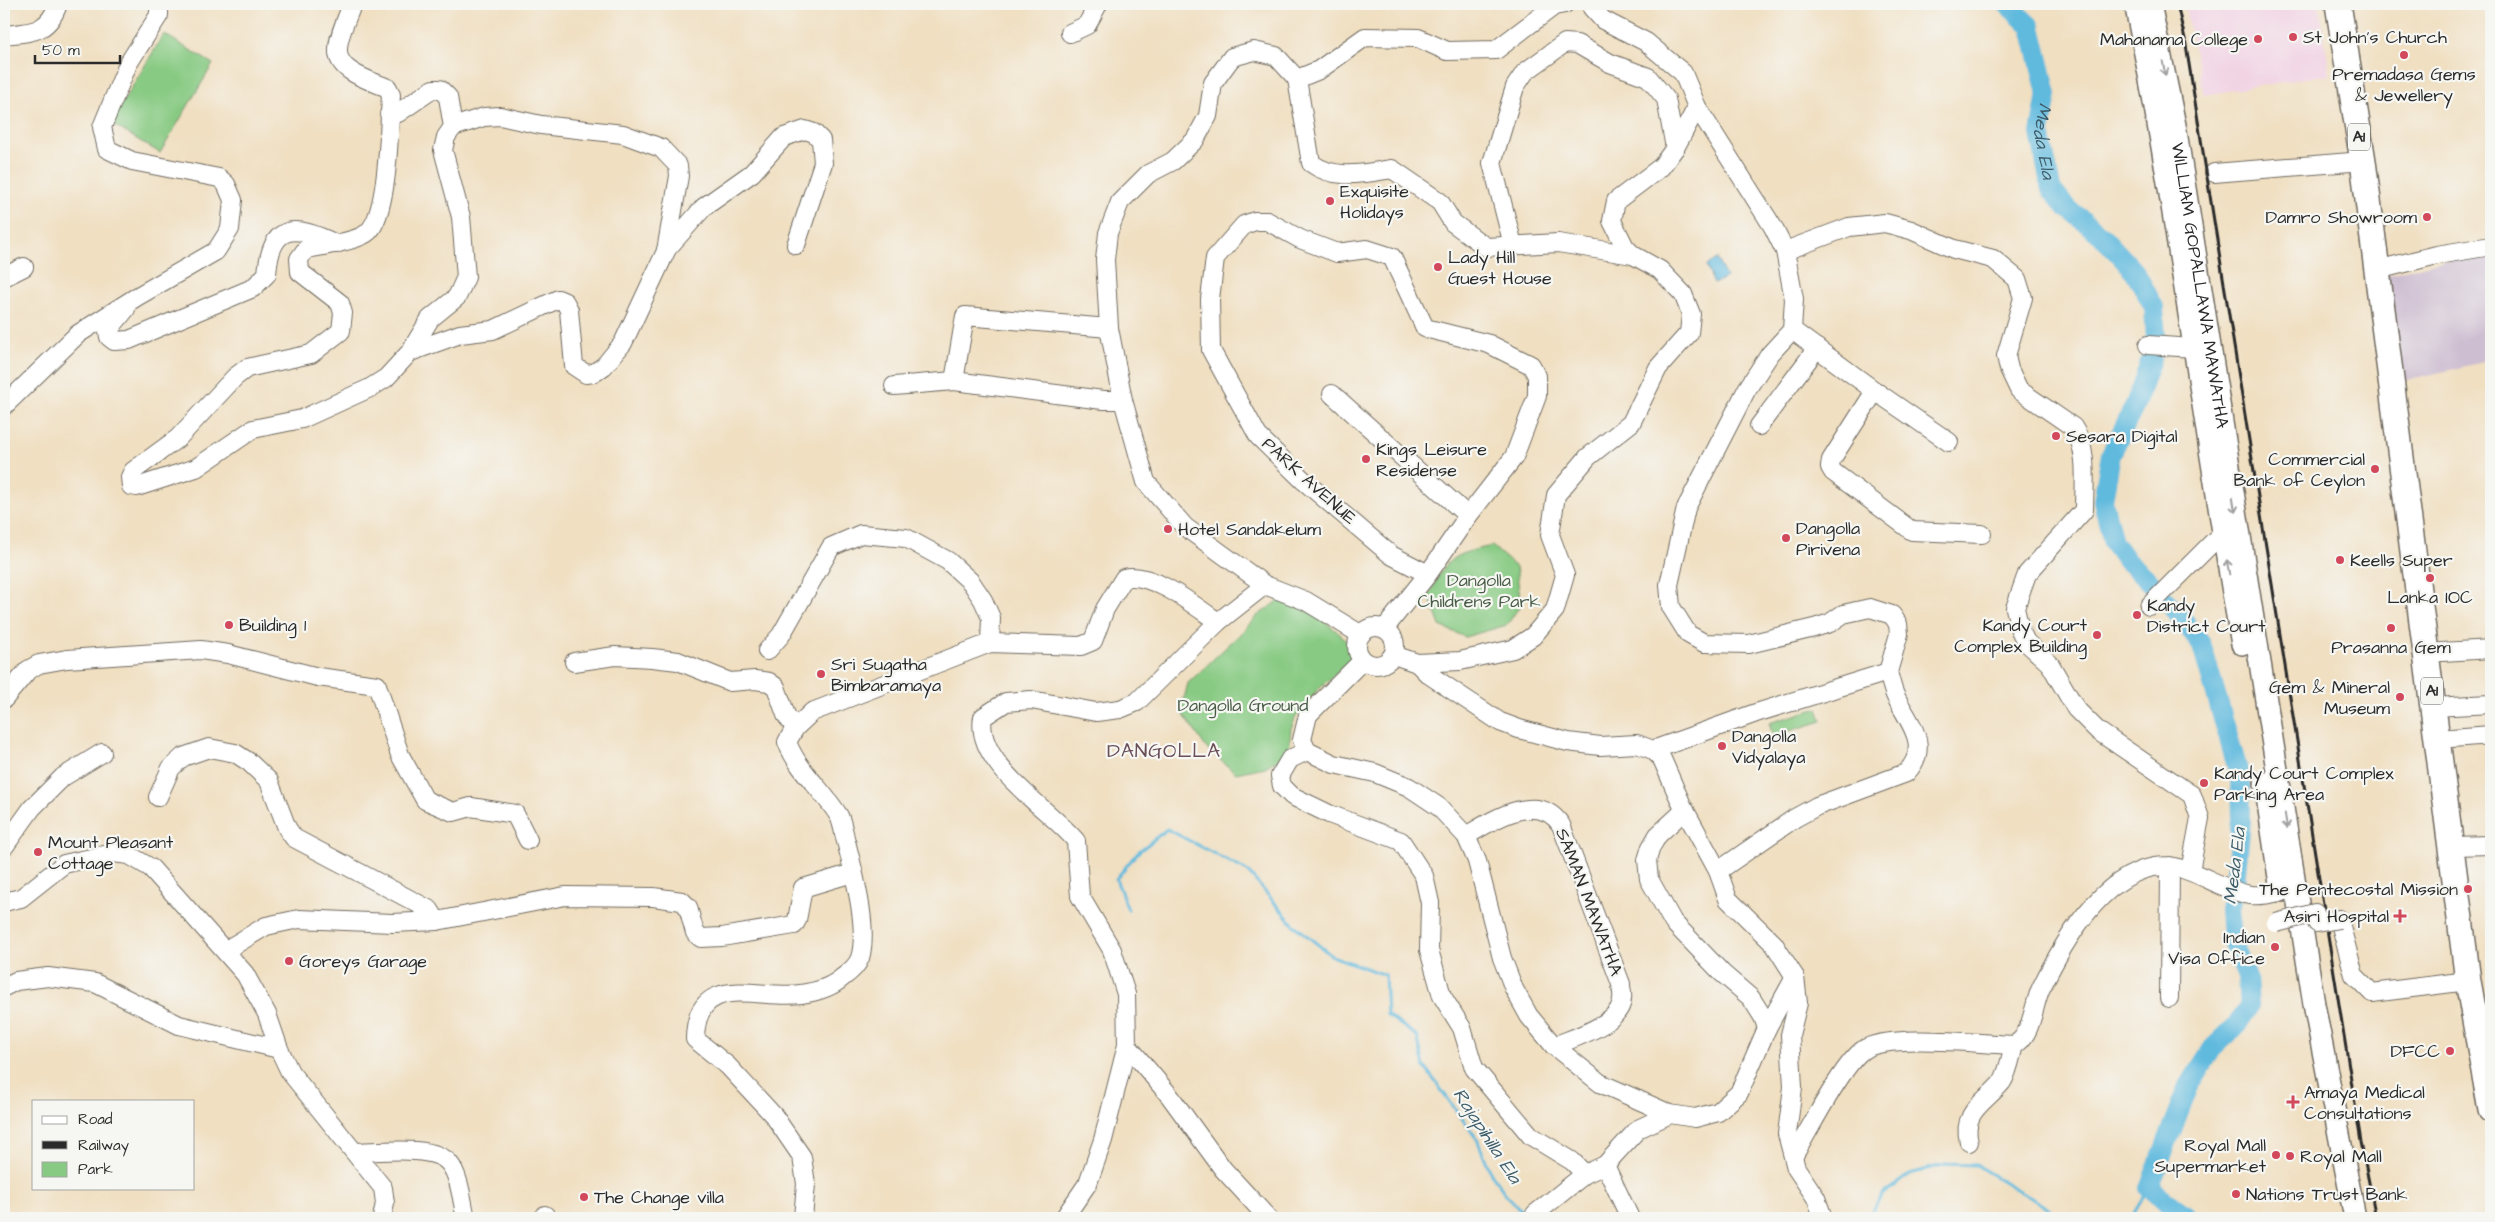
<svg xmlns="http://www.w3.org/2000/svg" width="2495" height="1222" font-family="'Architects Daughter',sans-serif">
<style>
.built{fill:#f1d0e3}
.industrial{fill:#cebed1}
.green{fill:#88ca83;stroke:#5a7a57}
.water{fill:#60bade;stroke:#467284}
.lines{fill:none;stroke-linecap:round;stroke-linejoin:round}
.stream{stroke:#60bade;stroke-width:3}
.river{stroke:#60bade;stroke-width:20}
.minor-casing{stroke:#706a60;stroke-width:20}
.major-casing{stroke:#706a60;stroke-width:24}
.highway-casing{stroke:#706a60;stroke-width:28}
.minor{stroke:#fff;stroke-width:18}
.major{stroke:#fff;stroke-width:21}
.highway{stroke:#fff;stroke-width:25}
.rail{stroke:#2b2b2b;stroke-width:3}
.minor-bridge-casing{stroke:#706a60;stroke-width:20;stroke-linecap:butt}
.minor-bridge{stroke:#fff;stroke-width:18}
.oneway{stroke:#a0a0a0}
.poi-dot{fill:#d1495b;stroke:#f6f6f2;stroke-width:2}
.labels{text-anchor:middle;dominant-baseline:central;stroke-width:4.5;stroke-linejoin:round;paint-order:stroke}
.shield{fill:#f6f6f2;stroke:#686867;stroke-width:1}
.shield-label{font-size:16px;font-weight:bold;fill:#2b2b2b}
.poi-label{font-size:18px;fill:#2b2b2b;stroke:#f6f6f2;text-anchor:start}
.street-label{font-size:18px;fill:#2b2b2b;stroke:#f6f6f2}
.park-label{font-size:18px;fill:#475b45;stroke:#f6f6f2}
.water-label{font-size:19px;font-style:italic;fill:#3e5d6a;stroke:#f6f6f2}
.quarter-label{font-size:20px;letter-spacing:1px;fill:#6a4f59;stroke:#f6f6f2}
</style>
<rect width="100%" height="100%" fill="#f6f6f2"/>
<filter id="ink" filterUnits="userSpaceOnUse"><feTurbulence type="fractalNoise" baseFrequency=".02" numOctaves="2"/><feDisplacementMap in="SourceGraphic" scale="10" xChannelSelector="R" yChannelSelector="G"/><feConvolveMatrix kernelMatrix="1 2 1 2 8 2 1 2 1" color-interpolation-filters="sRGB"/></filter>
<filter id="wash" filterUnits="userSpaceOnUse"><feTurbulence type="fractalNoise" baseFrequency=".0096" numOctaves="4" result="noise"/><feDisplacementMap in="SourceGraphic" scale="20" xChannelSelector="R" yChannelSelector="G"/><feGaussianBlur stdDeviation="1.12" result="paint"/><feColorMatrix in="noise" values="0 0 0 0 0 0 0 0 0 0 0 0 0 0 0 0 0 1.4 0 .05"/><feComposite in="paint" operator="in"/></filter>
<g filter="url(#wash)">
<rect width="100%" height="100%" fill="#f0dfc1"/>
<!-- built -->
<polygon class="built" points="2184,4 2319,4 2330,74 2204,95"/>
<!-- industrial -->
<polygon class="industrial" points="2491,253 2491,360 2399,382 2386,275 2438,262"/>
<!-- green -->
<g class="green">
<polygon points="164,34 213,64 160,153 110,123"/>
<path d="M1492,546L1516,567L1521,604L1507,625L1465,637L1440,626L1429,596C1447,556 1451,555 1492,546Z"/>
<path d="M1281,599C1309,609 1334,625 1353,648L1349,663L1320,687L1296,717L1291,728L1289,753L1265,767L1236,773L1207,749L1181,711L1188,683L1239,635L1257,616Z"/>
<polygon points="1818,708 1822,721 1773,736 1769,723"/>
</g>
<!-- water -->
<polygon class="water" points="1717,259 1726,277 1714,284 1706,266"/>
<g class="lines">
<!-- stream -->
<g class="stream">
<polyline points="1128,910 1116,879 1137,853 1167,829 1247,871 1294,925 1332,956 1385,975 1387,1015 1417,1036 1424,1066 1477,1139 1491,1173 1504,1192 1528,1218"/>
<polyline points="1870,1218 1870,1214 1883,1194 1910,1174 1946,1164 1976,1165 2064,1218"/>
<polyline points="2131,1218 2149,1188"/>
</g>
<!-- river -->
<g class="river">
<path id="s1" d="M2007,4L2031,27L2047,94L2040,133L2051,189L2065,206L2101,235L2135,272L2154,307L2156,341"/>
<polyline points="2151,359 2135,405 2111,454 2103,501 2113,542 2126,560 2155,586"/>
<polyline points="2167,601 2201,643 2240,777 2241,821 2235,883 2229,909 2231,938 2247,977 2249,1006 2237,1025 2212,1049 2189,1086 2149,1188 2190,1218"/>
</g>
</g>
</g>
<g filter="url(#ink)">
<g class="lines">
<!-- minor casing -->
<g class="minor-casing">
<g id="minor">
<path d="M352,4C348,17 338,35 338,49C336,72 372,81 388,88L391,95C389,125 389,213 368,232C359,241 319,247 306,249L299,259L300,272L340,303L343,313L341,331L311,354L247,368L235,377L178,438L133,471L130,477L131,486L137,487L196,468L253,429L302,419L370,388L386,378L410,352L430,319L457,297L466,277L461,217L443,150L446,137L453,127L484,117L500,116L541,125L623,134L661,148L678,166L679,176L666,251L623,343L604,366L594,373L586,374L574,366L569,310L565,302L558,299L493,330L460,334L410,352"/>
<polyline points="1591,4 1592,8 1603,20 1646,42 1683,73 1697,107 1773,227 1785,251 1794,299 1792,330 1770,354 1747,389 1686,508 1669,585 1671,607 1688,634 1704,643 1749,644 1814,628 1830,623 1843,614 1870,608 1892,615 1898,624 1899,634 1888,672"/>
<polyline points="1070,33 1087,25 1098,4"/>
<path d="M4,35C30,32 48,34 58,4"/>
<path d="M1297,79L1311,163C1335,181 1365,173 1392,169L1440,202L1453,223L1486,247L1558,243L1633,255"/>
<polyline points="389,114 398,113 433,89 440,89 448,97 453,127"/>
<polyline points="2214,173 2363,161"/>
<polyline points="1513,245 1492,163 1515,87 1525,72 1565,43 1577,44 1610,63 1648,77 1666,99 1675,148"/>
<polyline points="666,250 704,207 752,173 784,137 805,130 814,133 821,140 823,163 796,245"/>
<path d="M1785,251L1849,227L1885,223L1911,230L1954,249L1993,259L2017,279L2023,298L2006,356L2009,369L2019,390L2073,427C2089,450 2084,483 2084,510L2027,574L2015,608L2020,630L2026,642L2050,664L2076,709L2098,731L2192,795L2200,818L2190,871"/>
<polyline points="2377,270 2437,255 2491,246"/>
<polyline points="4,277 24,267"/>
<path d="M126,309L108,331L109,337L114,341L129,340L253,288L267,274C271,221 296,225 336,244"/>
<polyline points="1792,330 1875,391 1949,442"/>
<polyline points="2148,345 2194,348"/>
<polyline points="954,381 965,316 1109,328"/>
<polyline points="894,386 954,381 1103,400 1123,400"/>
<polyline points="1875,391 1831,460 1830,467 1833,472 1912,531 1982,534"/>
<polyline points="1332,394 1468,516"/>
<polyline points="4,406 78,334 138,296 216,251 230,229 233,200 226,184 219,178 132,161 107,149 102,127 128,64 159,15 159,4"/>
<polyline points="1759,426 1817,348"/>
<polyline points="2149,606 2222,533"/>
<circle cx="1376" cy="646" r="19"/>
<polyline points="1385,628 1428,574 1468,516 1514,457 1537,396 1537,376 1531,365 1489,344 1425,328 1392,257 1367,249 1337,253 1300,239 1267,221 1255,221 1244,225 1215,258 1210,299 1211,350 1258,436 1304,481 1391,555 1428,574"/>
<polyline points="1360,634 1306,601 1265,585 1185,527 1146,482 1123,400 1109,328 1105,260 1108,233 1120,202 1148,174 1173,161 1195,140 1208,116 1213,83 1232,57 1254,51 1276,56 1297,79 1319,70 1365,37 1418,38 1447,51 1496,50 1554,6 1565,4"/>
<polyline points="767,651 781,635 831,547 861,534 906,538 948,561 971,582 983,600 991,618 990,643"/>
<polyline points="2426,653 2491,649"/>
<polyline points="1394,655 1417,663 1428,674 1500,722 1519,729 1568,742 1600,746 1637,744 1653,750 1662,759 1682,805 1718,871 1728,899 1774,944 1795,977 1798,1003 1790,1035 1793,1087 1787,1134 1796,1168 1816,1198 1823,1218"/>
<polyline points="1363,660 1308,715 1302,740 1307,751 1334,764 1375,773 1409,787 1439,807 1466,836 1477,861 1502,958 1514,989 1529,1016 1554,1046 1600,1083 1670,1114 1695,1118 1718,1112 1739,1093 1767,1028 1795,977"/>
<polyline points="574,662 615,656 652,658 678,661 730,682 755,680 769,682 776,687 786,715 795,728"/>
<polyline points="1417,663 1460,661 1513,649 1533,636 1555,610 1565,575 1550,535 1556,495 1588,457 1631,423 1658,368 1689,333 1691,314 1683,294 1660,270 1633,255 1625,247 1612,221 1616,201 1661,167 1675,148 1697,107"/>
<polyline points="4,699 28,670 39,664 67,659 201,650 228,654 318,677 377,685 400,755 425,800 453,812 471,807 515,814 528,840"/>
<polyline points="2434,707 2491,704"/>
<polyline points="2438,739 2491,735"/>
<polyline points="1653,750 1756,713 1888,672"/>
<polyline points="1307,751 1290,759 1280,776 1282,786 1292,796 1329,814 1401,841 1424,876 1430,903 1429,950 1442,996 1462,1028 1474,1068 1531,1136 1572,1161 1585,1174"/>
<polyline points="158,797 171,768 183,757 209,748 235,753 249,762 269,781 287,828 294,838 430,910 437,921"/>
<polyline points="1685,810 1658,835 1651,847 1647,860 1649,879 1673,922 1722,973 1751,998 1763,1017 1767,1028"/>
<path d="M1466,836C1493,820 1538,790 1561,825L1621,984C1621,989 1623,995 1622,999C1621,1024 1573,1038 1554,1046"/>
<polyline points="2452,846 2491,845"/>
<polyline points="4,847 32,808 63,777 102,753"/>
<path d="M1718,871L1795,818L1817,806L1906,773C1933,745 1907,721 1895,695C1892,688 1890,679 1888,672"/>
<polyline points="4,902 21,898 64,864 113,853 129,855 151,868 245,974 267,1014 279,1049 290,1072 383,1188 385,1203 382,1218"/>
<polyline points="2339,919 2354,975 2372,993 2468,981"/>
<polyline points="226,950 266,926 299,919 392,923 437,921 565,896 653,897 682,901 688,907 695,933 701,938 722,937 794,925 797,920 803,888 853,873"/>
<polyline points="4,987 16,981 48,977 95,983 179,1025 279,1049"/>
<polyline points="2169,998 2170,866"/>
<polyline points="1127,1045 1169,1095 1223,1169 1268,1218"/>
<path d="M1969,1142C1961,1111 1986,1102 2002,1082C2008,1073 2011,1056 2014,1045"/>
<path d="M355,1152C377,1152 434,1144 449,1163C460,1176 462,1202 466,1218"/>
<path d="M1794,1155C1809,1131 1842,1065 1863,1050C1888,1033 1981,1044 2014,1045C2032,1037 2033,1005 2041,988C2063,943 2100,877 2154,867C2189,861 2217,890 2251,895C2264,897 2280,891 2293,889"/>
<polyline points="1605,1165 1630,1218"/>
<polyline points="1535,1214 1585,1174 1605,1165 1638,1129 1670,1114"/>
<polyline points="545,1215 547,1218"/>
<path d="M803,1218L806,1184L802,1157L774,1116L728,1066L695,1039C696,970 759,1000 801,994C816,992 832,987 843,977C850,972 857,966 860,958C869,929 854,874 847,845C844,836 843,824 839,816C823,790 798,771 787,742L795,728L812,712L990,643L1081,646L1093,641L1105,609L1124,578C1152,571 1195,606 1218,622"/>
<path d="M1064,1218L1088,1183L1103,1140L1127,1045L1126,994L1112,950L1080,896L1076,841C1050,809 974,764 983,717L1006,702L1031,700L1096,712L1120,709L1137,702L1218,622L1265,585"/>
</g>
</g>
<!-- major casing -->
<g class="major-casing">
<g id="major">
<path id="s2" d="M2150,4L2175,125L2314,1004L2355,1218"/>
<path d="M2136,8C2179,219 2204,433 2242,644"/>
<polyline points="2265,783 2281,891"/>
</g>
</g>
<!-- highway casing -->
<g class="highway-casing">
<polyline id="highway" points="2338,4 2363,161 2468,981 2491,1110"/>
</g>
<!-- minor -->
<use href="#minor" class="minor"/>
<!-- major -->
<use href="#major" class="major"/>
<!-- highway -->
<use href="#highway" class="highway"/>
<!-- rail -->
<polyline class="rail" points="2177,4 2185,39 2361,1142 2376,1218"/>
<!-- minor-bridge casing -->
<g class="minor-bridge-casing">
<polyline id="minor-bridge" points="2276,923 2315,913 2317,923 2339,919"/>
</g>
<!-- minor-bridge -->
<use href="#minor-bridge" class="minor-bridge"/>
</g>
<!-- one-way arrows -->
<defs><path id="oneway-shaft" d="M-6 0H5M1.5-3L5.5 0L1.5 3" fill="none" stroke-width="1.6" stroke-linecap="round" stroke-linejoin="round" transform="scale(1.25)"/></defs>
<g class="oneway">
<use href="#oneway-shaft" transform="translate(2164 68) rotate(79)"/>
<use href="#oneway-shaft" transform="translate(2234 505) rotate(81)"/>
<use href="#oneway-shaft" transform="translate(2228 567) rotate(-100)"/>
<use href="#oneway-shaft" transform="translate(2286 821) rotate(81)"/>
</g>
</g>
<!-- markers -->
<g class="poi-dot">
<circle cx="2293" cy="37" r="5"/>
<circle cx="2258" cy="39" r="5"/>
<circle cx="2404" cy="55" r="5"/>
<circle cx="1330" cy="201" r="5"/>
<circle cx="2427" cy="217" r="5"/>
<circle cx="1438" cy="267" r="5"/>
<circle cx="2056" cy="436" r="5"/>
<circle cx="1366" cy="459" r="5"/>
<circle cx="2375" cy="469" r="5"/>
<circle cx="1168" cy="529" r="5"/>
<circle cx="1786" cy="538" r="5"/>
<circle cx="2340" cy="560" r="5"/>
<circle cx="2430" cy="578" r="5"/>
<circle cx="2137" cy="615" r="5"/>
<circle cx="229" cy="625" r="5"/>
<circle cx="2391" cy="628" r="5"/>
<circle cx="2097" cy="635" r="5"/>
<circle cx="821" cy="674" r="5"/>
<circle cx="2400" cy="697" r="5"/>
<circle cx="1722" cy="746" r="5"/>
<circle cx="2204" cy="783" r="5"/>
<circle cx="38" cy="852" r="5"/>
<circle cx="2468" cy="889" r="5"/>
<path d="M2397.5 908.5h5v5h5v5h-5v5h-5v-5h-5v-5h5z"/>
<circle cx="2275" cy="947" r="5"/>
<circle cx="289" cy="961" r="5"/>
<circle cx="2450" cy="1051" r="5"/>
<path d="M2290.5 1094.5h5v5h5v5h-5v5h-5v-5h-5v-5h5z"/>
<circle cx="2276" cy="1155" r="5"/>
<circle cx="2290" cy="1156" r="5"/>
<circle cx="2236" cy="1194" r="5"/>
<circle cx="584" cy="1197" r="5"/>
</g>
<g class="labels">
<!-- shield labels -->
<g class="shield">
<rect x="2348" y="123.5" width="22" height="27" rx="4"/>
<rect x="2421" y="677.5" width="22" height="27" rx="4"/>
</g>
<g class="shield-label">
<text x="2359" y="137">A1</text>
<text x="2432" y="691">A1</text>
</g>
<!-- poi labels -->
<g class="poi-label">
<text x="2303" y="37">St John's Church</text>
<text x="2248" y="39" text-anchor="end">Mahanama College</text>
<text x="2404" y="74" text-anchor="middle">Premadasa Gems<tspan x="2404" dy="21">&amp; Jewellery</tspan></text>
<text x="1340" y="191">Exquisite<tspan x="1340" dy="21">Holidays</tspan></text>
<text x="2417" y="217" text-anchor="end">Damro Showroom</text>
<text x="1448" y="257">Lady Hill<tspan x="1448" dy="21">Guest House</tspan></text>
<text x="2066" y="436">Sesara Digital</text>
<text x="1376" y="449">Kings Leisure<tspan x="1376" dy="21">Residense</tspan></text>
<text x="2365" y="459" text-anchor="end">Commercial<tspan x="2365" dy="21">Bank of Ceylon</tspan></text>
<text x="1796" y="528">Dangolla<tspan x="1796" dy="21">Pirivena</tspan></text>
<text x="1178" y="529">Hotel Sandakelum</text>
<text x="2350" y="560">Keells Super</text>
<text x="2430" y="597" text-anchor="middle">Lanka IOC</text>
<text x="2147" y="605">Kandy<tspan x="2147" dy="21">District Court</tspan></text>
<text x="239" y="625">Building 1</text>
<text x="2087" y="625" text-anchor="end">Kandy Court<tspan x="2087" dy="21">Complex Building</tspan></text>
<text x="2391" y="647" text-anchor="middle">Prasanna Gem</text>
<text x="831" y="664">Sri Sugatha<tspan x="831" dy="21">Bimbaramaya</tspan></text>
<text x="2390" y="687" text-anchor="end">Gem &amp; Mineral<tspan x="2390" dy="21">Museum</tspan></text>
<text x="1732" y="736">Dangolla<tspan x="1732" dy="21">Vidyalaya</tspan></text>
<text x="2214" y="773">Kandy Court Complex<tspan x="2214" dy="21">Parking Area</tspan></text>
<text x="48" y="842">Mount Pleasant<tspan x="48" dy="21">Cottage</tspan></text>
<text x="2458" y="889" text-anchor="end">The Pentecostal Mission</text>
<text x="2389" y="916" text-anchor="end">Asiri Hospital</text>
<text x="2265" y="937" text-anchor="end">Indian<tspan x="2265" dy="21">Visa Office</tspan></text>
<text x="299" y="961">Goreys Garage</text>
<text x="2440" y="1051" text-anchor="end">DFCC</text>
<text x="2304" y="1092">Amaya Medical<tspan x="2304" dy="21">Consultations</tspan></text>
<text x="2266" y="1145" text-anchor="end">Royal Mall<tspan x="2266" dy="21">Supermarket</tspan></text>
<text x="2300" y="1156">Royal Mall</text>
<text x="2246" y="1194">Nations Trust Bank</text>
<text x="594" y="1197">The Change villa</text>
</g>
<!-- street labels -->
<g class="street-label">
<text stroke="none"><textPath href="#s2" startOffset="286">WILLIAM GOPALLAWA MAWATHA</textPath></text>
<text transform="translate(1309 481) rotate(42)">PARK AVENUE</text>
<text transform="translate(1589 902) rotate(69)">SAMAN MAWATHA</text>
</g>
<!-- park labels -->
<g class="park-label">
<text x="1479" y="580">Dangolla<tspan x="1479" dy="21">Childrens Park</tspan></text>
<text x="1243" y="705">Dangolla Ground</text>
</g>
<!-- water labels -->
<g class="water-label">
<text stroke="none"><textPath href="#s1" startOffset="150">Meda Ela</textPath></text>
<text transform="translate(2235 866) rotate(-83)">Meda Ela</text>
<text transform="translate(1487 1136) rotate(57)">Rajapihilla Ela</text>
</g>
<!-- quarter labels -->
<g class="quarter-label">
<text x="1164" y="751">DANGOLLA</text>
</g>
</g>
<!-- margin -->
<rect width="2495" height="1222" fill="none" stroke="#f6f6f2" stroke-width="20"/>
<!-- legend -->
<rect x="32" y="1100" width="162" height="90" fill="#f6f6f2" stroke="#a5a5a2"/>
<rect x="42" y="1116" width="25" height="8" fill="#ffffff" stroke="#a5a5a2"/>
<text x="78" y="1124" font-size="15" fill="#2b2b2b">Road</text>
<rect x="42" y="1141" width="25" height="8" fill="#2b2b2b" stroke="#a5a5a2"/>
<text x="78" y="1150" font-size="15" fill="#2b2b2b">Railway</text>
<rect x="42" y="1162" width="25" height="15" fill="#88ca83" stroke="#a5a5a2"/>
<text x="78" y="1174" font-size="15" fill="#2b2b2b">Park</text>
<!-- scale -->
<path d="M35 55v8h85v-8" fill="none" stroke="#2b2b2b" stroke-width="2.5"/>
<text x="42" y="55" font-size="15" fill="#2b2b2b" stroke="#f6f6f2" stroke-width="4" paint-order="stroke">50 m</text>
</svg>
